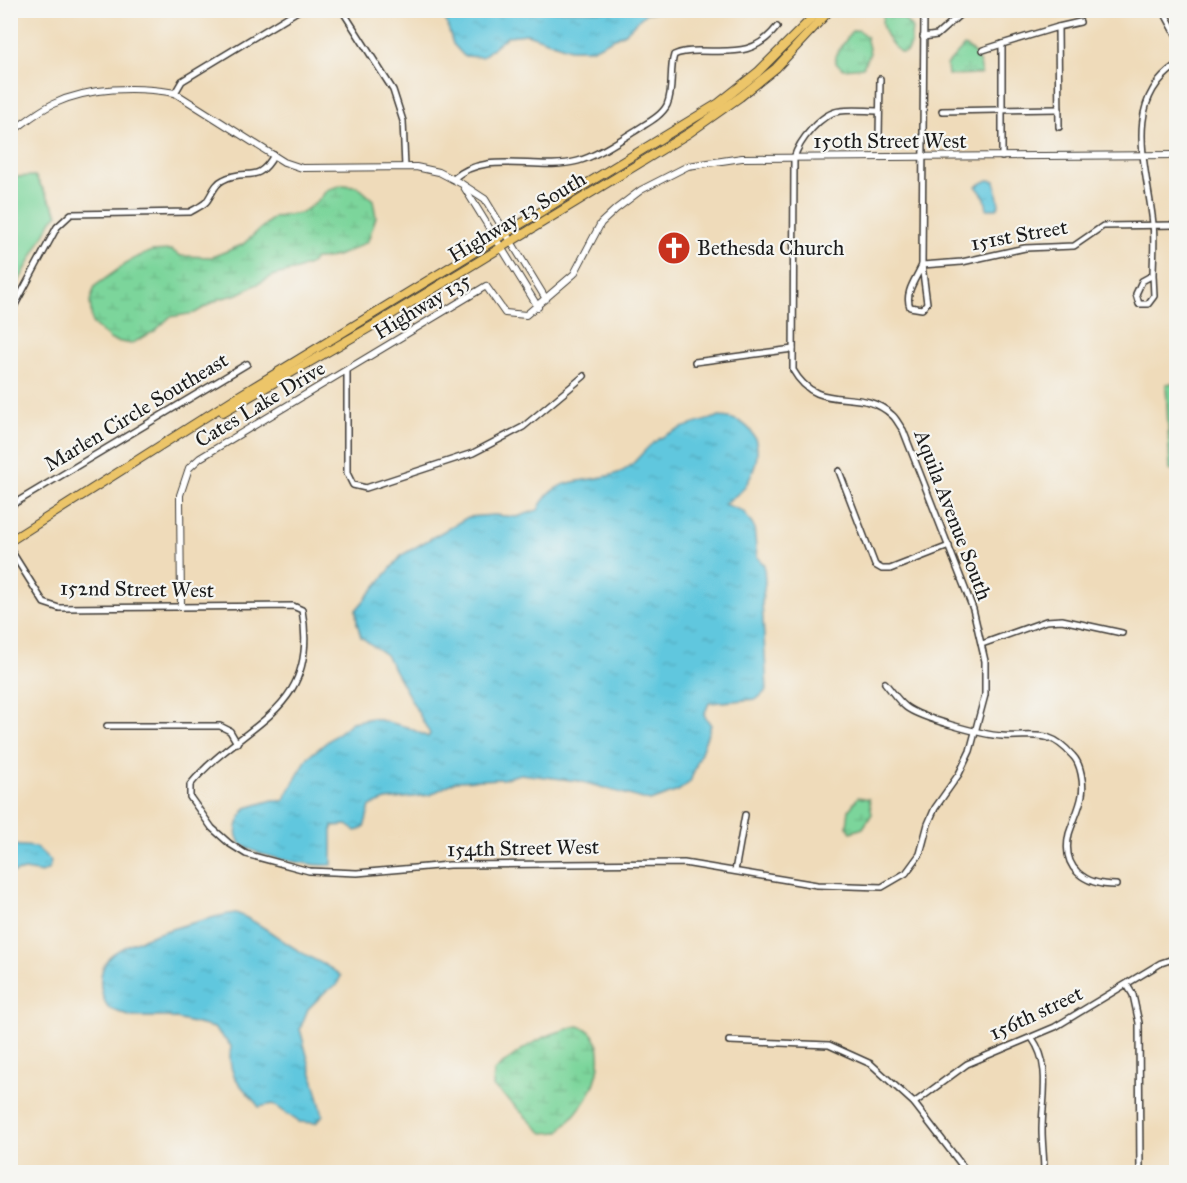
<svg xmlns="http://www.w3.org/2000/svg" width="1187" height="1183" font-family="'IM FELL Great Primer',serif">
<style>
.green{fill:#7cd59b;stroke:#4c785c;stroke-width:1.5}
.wetland{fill:url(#wetland-marsh);stroke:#4c785c;stroke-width:1.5}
.water{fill:url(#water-ripples);stroke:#3e727d;stroke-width:1.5}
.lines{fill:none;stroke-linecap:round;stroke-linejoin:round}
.minor-casing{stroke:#3c3934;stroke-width:8}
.tertiary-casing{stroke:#3c3934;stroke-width:8}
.primary-casing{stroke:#3c3934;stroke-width:10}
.minor{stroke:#fff;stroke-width:5}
.tertiary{stroke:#fff;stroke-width:6}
.primary{stroke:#ecc569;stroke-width:8}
.labels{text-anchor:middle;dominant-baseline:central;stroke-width:4.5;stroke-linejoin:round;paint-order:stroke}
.street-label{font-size:21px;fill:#1c1c1c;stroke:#f6f6f2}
.poi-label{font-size:21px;fill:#1c1c1c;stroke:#f6f6f2;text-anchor:start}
</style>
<defs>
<pattern id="wetland-marsh" width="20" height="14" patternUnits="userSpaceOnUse" patternTransform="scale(1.5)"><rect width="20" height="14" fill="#7cd59b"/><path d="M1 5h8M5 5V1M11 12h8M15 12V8" fill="none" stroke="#6bb685"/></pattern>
<pattern id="water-ripples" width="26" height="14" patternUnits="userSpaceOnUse" patternTransform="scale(1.5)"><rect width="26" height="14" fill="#60c7de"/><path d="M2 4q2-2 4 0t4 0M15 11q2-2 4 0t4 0" fill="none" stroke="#53aabe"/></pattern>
</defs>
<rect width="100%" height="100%" fill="#f6f6f2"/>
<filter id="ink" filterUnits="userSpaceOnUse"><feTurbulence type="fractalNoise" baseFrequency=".0167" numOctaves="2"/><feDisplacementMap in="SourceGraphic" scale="12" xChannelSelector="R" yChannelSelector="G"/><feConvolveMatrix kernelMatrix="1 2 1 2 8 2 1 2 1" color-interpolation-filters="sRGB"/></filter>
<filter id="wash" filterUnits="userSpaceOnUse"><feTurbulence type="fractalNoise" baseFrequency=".008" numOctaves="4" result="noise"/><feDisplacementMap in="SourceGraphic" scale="24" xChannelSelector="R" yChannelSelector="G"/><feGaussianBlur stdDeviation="1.35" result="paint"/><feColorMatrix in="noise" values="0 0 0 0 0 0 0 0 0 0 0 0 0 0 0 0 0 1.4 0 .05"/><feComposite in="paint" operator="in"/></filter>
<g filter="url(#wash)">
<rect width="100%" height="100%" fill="#efdbba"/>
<!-- green -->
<g class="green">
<polygon points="35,176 58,214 52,220 18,283 11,279 11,177"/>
<polygon points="1176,383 1176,470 1170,470 1166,384"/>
</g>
<!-- wetland -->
<g class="wetland">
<path d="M891,13L904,19L912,28L910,47L906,52L901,53C891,45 879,29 883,16Z"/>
<polygon points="858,30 866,36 870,53 863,67 844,69 836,63 835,56 852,31"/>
<path d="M964,46C973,49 983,64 981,74L948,75L947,65Z"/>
<path d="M342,185L357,186L373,200L376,217L368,241C350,251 336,259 315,259L311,264L297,270L275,275L238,294L219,299L195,313L170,317L155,331L131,344L111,340L92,323L90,301L95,286L133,259L152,251L171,250L181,256L212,257L242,245L274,217L301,213L317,202L327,190Z"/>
<polygon points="858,797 869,799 872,814 863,828 851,832 847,826 849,810"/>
<path d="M578,1026C606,1032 602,1071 591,1091C583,1106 571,1119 559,1132L543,1133C524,1117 514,1102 493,1087L494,1071C525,1046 539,1036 578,1026Z"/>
</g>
<!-- water -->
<g class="water">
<polygon points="443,11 443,10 665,11 646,13 625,33 593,49 570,49 527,34 508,36 482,57 464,56 453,44"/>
<polygon points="988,180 995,181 999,205 997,209 987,209 985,198 976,186"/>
<path d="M718,417C763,418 766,458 743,489C738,495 730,499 724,504L743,511L754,527L757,557L764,565L765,583L762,602L767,690L757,699L709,703L704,715L711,725L690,782L678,791L650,801L579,781L520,774L503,779L456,781L430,795L386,800L370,806L364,828L356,831L347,825L332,826V865C315,867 245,856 238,839C233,829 241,816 246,808L273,800L283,801L308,757L352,722L372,718L407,727L428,737L430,734L386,655L361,637L357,623L356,610L402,555L468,517L494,515L517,517L538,510C554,473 587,485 618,473C633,468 641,452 653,443C672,429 697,423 718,417Z"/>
<polygon points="11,845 36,847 51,861 49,869 42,873 25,870 11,873"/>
<path d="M236,913C260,922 278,939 301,952C316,962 326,963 341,976L336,986L326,991L308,1009L300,1029L323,1115L316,1123L299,1122L273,1104L259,1107C241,1084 226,1077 231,1046L214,1028L168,1017H131L108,1008C100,993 97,976 107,960C118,941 212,916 236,913Z"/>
</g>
</g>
<g filter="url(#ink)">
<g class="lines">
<!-- minor casing -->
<g class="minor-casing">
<g id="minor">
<polyline points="342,10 393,90 403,121 405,167"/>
<polyline points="1163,10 1176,34"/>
<polyline points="1058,27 1080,22"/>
<polyline points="923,37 937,35 965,10"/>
<polyline points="983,50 1002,44"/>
<polyline points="175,93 182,81 299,10"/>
<polyline points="942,111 1059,109"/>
<polyline points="879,137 880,79"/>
<polyline points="1002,157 1002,44 1058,27 1059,127"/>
<path d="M453,179C487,149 536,172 578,161C597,156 618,141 635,131C645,124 661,117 667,105C674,89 669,71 674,55C682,51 690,51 698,51C733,51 754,56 777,27"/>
<path d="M922,265C917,278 904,292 910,307L922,309L927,303L922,265L924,10"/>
<polyline points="922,265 962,262 1025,248 1074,246 1103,226 1176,225"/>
<path d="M1153,275L1154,296L1148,304H1139L1136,294L1142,281L1153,275C1153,259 1155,241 1153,224C1148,171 1121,102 1176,66"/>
<path d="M10,314L57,227L71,214L190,212C195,209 202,206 206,202C212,195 214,184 223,180C246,167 257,186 274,155"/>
<polyline points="695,362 793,349"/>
<polyline points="347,371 347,473 353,485 366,488 473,453 523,427 584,376"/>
<polyline points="839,471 875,565 882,569 890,569 949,546"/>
<polyline points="10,506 247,364"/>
<path d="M10,549L44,603L59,608L293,606L302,610C321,714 241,722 190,785V797L212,828L230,844L246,854L309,871L357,873L449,865L684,863L817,885L882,887L906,873L920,854L928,824L935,808L959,774L970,751L985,695V661L973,609L903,430C899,425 896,418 892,415C859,384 819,416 793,370L794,158C799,141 821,113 840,111C853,109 867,111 879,111"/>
<polyline points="982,644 1046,621 1062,620 1122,633"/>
<path d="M885,683C891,690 898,701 906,707C920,718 983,735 1002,736C1033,738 1048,727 1073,756C1081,764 1084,784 1082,795C1080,808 1073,821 1069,834C1061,869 1085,885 1116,885"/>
<polyline points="107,726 220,726 230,731 237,743"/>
<polyline points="735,871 745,815"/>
<polyline points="1127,985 1133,995 1139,1023 1140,1172"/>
<path d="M1032,1038C1052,1066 1042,1098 1042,1130C1042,1144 1044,1158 1044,1172"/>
<polyline points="729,1041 829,1045 871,1064 914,1103 967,1172"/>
<polyline points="914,1103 967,1064 1055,1027 1161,963 1176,958"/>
</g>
</g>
<!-- tertiary casing -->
<g class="tertiary-casing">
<g id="tertiary">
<path d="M10,133C24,123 38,111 53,104C88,87 137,86 175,93L284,162L302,168L416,167L439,172L462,184L485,199L546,299"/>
<polyline points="464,187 538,307"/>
<polyline points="181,607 180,495 189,468 200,458 486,286 505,313 526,315 574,274 601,223 616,209 641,190 688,166 742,158 1176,155"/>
</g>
</g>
<!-- primary casing -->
<g class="primary-casing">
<g id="primary">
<polyline points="223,412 374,325 689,133 740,97 776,68 830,10"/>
<polyline points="10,541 237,397 719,103 758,72 820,10"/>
</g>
</g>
<!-- minor -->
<use href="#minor" class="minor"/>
<!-- tertiary -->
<use href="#tertiary" class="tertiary"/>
<!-- primary -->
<use href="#primary" class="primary"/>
</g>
</g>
<!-- icons -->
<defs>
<g id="church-disc" transform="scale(1.725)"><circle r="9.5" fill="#c8321e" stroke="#f6f6f2"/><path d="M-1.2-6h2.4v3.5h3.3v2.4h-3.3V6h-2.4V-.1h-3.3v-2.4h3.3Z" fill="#fff"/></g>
</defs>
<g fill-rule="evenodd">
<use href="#church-disc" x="674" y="248"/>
</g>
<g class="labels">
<!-- street labels -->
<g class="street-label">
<text x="890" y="141">150th Street West</text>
<text transform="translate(517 217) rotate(-31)">Highway 13 South</text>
<text transform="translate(1019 235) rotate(-10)">151st Street</text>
<text transform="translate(422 306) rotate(-31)">Highway 135</text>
<text transform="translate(260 404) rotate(-31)">Cates Lake Drive</text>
<text transform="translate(136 412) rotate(-31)">Marlen Circle Southeast</text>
<text transform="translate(953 515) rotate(69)">Aquila Avenue South</text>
<text transform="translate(137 589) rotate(1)">152nd Street West</text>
<text transform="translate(523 848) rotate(-1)">154th Street West</text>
<text transform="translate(1036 1013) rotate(-25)">156th street</text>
</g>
<!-- poi labels -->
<g class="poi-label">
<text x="697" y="248">Bethesda Church</text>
</g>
</g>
<!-- margin -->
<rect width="1187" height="1183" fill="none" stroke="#f6f6f2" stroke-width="36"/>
</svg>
